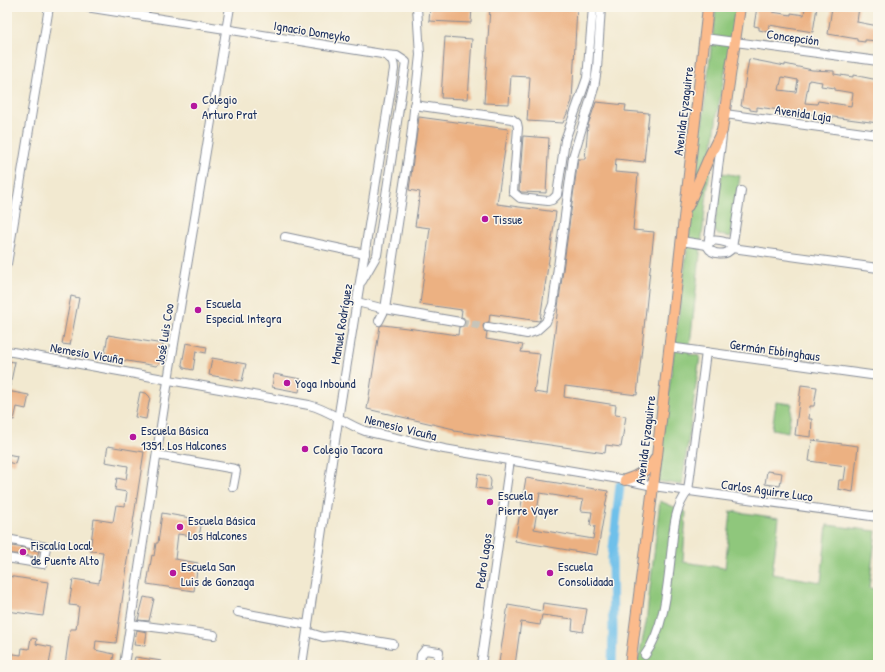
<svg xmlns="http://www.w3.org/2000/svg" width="885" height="672" font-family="'Patrick Hand',sans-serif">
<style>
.green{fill:#8fc77b;stroke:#557b6c}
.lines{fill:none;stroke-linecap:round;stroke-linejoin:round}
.canal{stroke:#6ec0ea;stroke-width:9}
.building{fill:#ecb182;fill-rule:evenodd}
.minor-tunnel{stroke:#c7c4b9;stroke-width:8;stroke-dasharray:8 4;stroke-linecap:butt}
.minor-casing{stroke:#868c97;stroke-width:10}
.major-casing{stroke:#868c97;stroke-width:12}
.minor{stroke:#fff;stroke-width:8}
.major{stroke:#fbbb8c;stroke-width:10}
.poi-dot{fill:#b5179e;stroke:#fbf7ec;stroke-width:1.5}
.labels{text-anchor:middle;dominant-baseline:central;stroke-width:3;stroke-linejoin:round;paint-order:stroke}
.street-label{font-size:13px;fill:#1b2f5e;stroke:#fbf7ec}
.poi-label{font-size:13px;fill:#1b2f5e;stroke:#fbf7ec;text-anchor:start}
</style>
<rect width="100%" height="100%" fill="#fbf7ec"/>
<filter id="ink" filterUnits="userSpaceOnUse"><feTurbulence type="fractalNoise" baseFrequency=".025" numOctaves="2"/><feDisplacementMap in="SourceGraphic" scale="8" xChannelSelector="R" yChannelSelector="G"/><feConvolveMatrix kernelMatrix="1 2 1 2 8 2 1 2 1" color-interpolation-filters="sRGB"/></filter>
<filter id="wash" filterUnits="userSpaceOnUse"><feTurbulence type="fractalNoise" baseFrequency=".012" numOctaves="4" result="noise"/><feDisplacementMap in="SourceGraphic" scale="16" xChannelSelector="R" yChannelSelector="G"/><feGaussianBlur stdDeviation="0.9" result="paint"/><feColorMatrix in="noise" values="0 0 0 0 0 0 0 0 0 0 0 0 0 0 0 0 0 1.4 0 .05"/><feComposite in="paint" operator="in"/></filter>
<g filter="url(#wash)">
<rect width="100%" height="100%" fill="#f2e9d0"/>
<!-- green -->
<g class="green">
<path d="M716,7H736C732,43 723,79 717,115C706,194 698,275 689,354L700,356L682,485L657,481L689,235Z"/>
<polygon points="722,173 740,176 731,237 718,235 714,229"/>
<polygon points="776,402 792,404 788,432 772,429"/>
<polygon points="660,501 686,512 683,562 725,568 731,511 779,518 772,574 821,582 827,525 876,531 869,588 878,589 878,665 637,665 646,623"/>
</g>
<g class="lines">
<!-- canal -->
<polyline class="canal" points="612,665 613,633 612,558 620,485"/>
</g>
<g id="blocks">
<!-- building -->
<g class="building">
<polygon points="430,7 472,7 471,23 429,21"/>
<polygon points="490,7 577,7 572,101 563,123 527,121 530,77 511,76 509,104 484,103"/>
<polygon points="757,7 773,7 772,12 791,15 791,13 804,15 805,7 817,7 813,32 769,25 768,32 759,30 759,27 754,26"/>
<polygon points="832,7 859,7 857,22 878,26 877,41 867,40 865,40 865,42 857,41 857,39 828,34"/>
<polygon points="445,37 472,39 468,99 441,98"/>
<path d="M749,59L785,66V64L812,70L834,71V74L853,77V75L878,80V123L757,107V111L750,110V108L741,106ZM782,77L798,80L796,92L779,90ZM809,80L822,82L821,86L835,88V90L853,93L851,106L818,101L817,104L805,103Z"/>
<polygon points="596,102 626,105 625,111 649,113 644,162 616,159 615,172 638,174 633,230 654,232 637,395 565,386 564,397 616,405 615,415 626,416 621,447 606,445 605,453 454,431 454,429 367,409 380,326 383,325 407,328 458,335 459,327 464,326 465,323 464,318 461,317 462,310 420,304 430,228 415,226 420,192 409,190 419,117 508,129 497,204 556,212 540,320 539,321 490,314 489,322 484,323 483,326 484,331 487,332 486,339 523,345 521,352 540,354 534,392 547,394 558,307 578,159 585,159 588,125"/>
<polygon points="523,136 549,138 546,193 521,192 519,190"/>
<polygon points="71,296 79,298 70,345 62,344"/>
<polygon points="108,335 163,344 160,363 156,366 104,357"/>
<polygon points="186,343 207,347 206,353 196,351 193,370 184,368 182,364"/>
<polygon points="212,358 246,364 242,381 209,375"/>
<polygon points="7,361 15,362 10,386 7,385"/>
<polygon points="274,374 301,379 299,392 272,387"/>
<polygon points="801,385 817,387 814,406 810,406 809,419 812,419 811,437 795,435"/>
<polygon points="7,391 29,395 26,409 17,407 14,420 7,418"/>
<polygon points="140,392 146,393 150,397 146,419 135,417"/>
<polygon points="812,440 858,446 853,492 838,489 839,480 844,480 846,466 809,461"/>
<polygon points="108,446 144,452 126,567 127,567 116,643 96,641 95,650 114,654 112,665 65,665 70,629 76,629 79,606 69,605 73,579 99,583 103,552 90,551 94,519 113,522 116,505 125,506 127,492 115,490 117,478 126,480 128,466 105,462"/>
<polygon points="7,454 17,456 15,464 7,462"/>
<polygon points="767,471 782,473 780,486 765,484"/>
<polygon points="478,474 489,476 491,481 490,490 476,488"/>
<path d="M526,478L608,491L597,555L515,541ZM540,493L583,500L581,511L592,512L590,525L595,526L593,539L534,529Z"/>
<polygon points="162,513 202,520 199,537 178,534 175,559 198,563 194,591 147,584 152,555 154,556 156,543 158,543"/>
<polygon points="7,545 39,551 37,557 7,553"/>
<polygon points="7,576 48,582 43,616 7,611"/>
<polygon points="144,597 154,599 149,621 138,620"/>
<polygon points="543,603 587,609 583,632 572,630 573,619 542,615 540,625 521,622 515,665 499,662 508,605 542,611"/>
<polygon points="137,630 147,632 145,646 134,645"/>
<polygon points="31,638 37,639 36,644 52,647 49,665 37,665 7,660 7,653 21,655 22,648 29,649"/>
<polygon points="135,657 162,661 162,665 133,665"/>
</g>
</g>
</g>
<g filter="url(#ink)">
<use href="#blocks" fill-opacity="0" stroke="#868c97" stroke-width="1"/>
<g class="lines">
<!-- minor-tunnel -->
<polyline class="minor-tunnel" points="460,322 488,327"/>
<!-- minor casing -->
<g class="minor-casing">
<g id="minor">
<path d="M86,7L382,54C390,56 394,61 394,69L340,407L302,665"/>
<polyline points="705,38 878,61"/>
<polyline points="414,105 512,119 517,123 518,128 513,192 520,198 548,201 552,200 557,195 565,140 587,78 593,7"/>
<polyline points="725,114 878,135"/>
<path d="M722,136L708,247C712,255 727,256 732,248"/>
<polyline points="285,237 365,254"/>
<polyline points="681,241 707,245"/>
<path d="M707,245C712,238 720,241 728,243L732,248"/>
<polyline points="732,248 878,268"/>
<polyline points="732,248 741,191"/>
<polyline points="7,264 49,7"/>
<polyline points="362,281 377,255 406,62 397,56 385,55"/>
<polyline points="357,302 385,309 460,322"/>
<polyline points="379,321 385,309 411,138 420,55 417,7"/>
<polyline points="488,327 527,334 536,331 546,322 553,304 573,157 594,88 597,69 601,7"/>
<polyline points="669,347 878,376"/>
<path d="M7,351L309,405C330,410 345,424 365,431L444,449L625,480L653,486L878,517"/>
<polyline points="157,455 235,469 236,471 233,487"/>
<polyline points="7,539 46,547 43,564 7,558"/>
<polyline points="238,612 308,625"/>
<polyline points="130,624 214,635"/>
<polyline points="307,632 323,637 339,635 393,644"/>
<path d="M645,655C666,627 668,579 672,546C674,525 675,508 688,491L706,352"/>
<polyline points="124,665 170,368 230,7"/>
<polyline points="420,665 421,655 425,650 439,652 437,665"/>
<polyline points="481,665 510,460"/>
</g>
</g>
<!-- major casing -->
<g class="major-casing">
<g id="major">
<polyline points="688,206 710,155 722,131 740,7"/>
<path d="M625,480C638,476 649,470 656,458"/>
<polyline points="630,665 657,456 708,7"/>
</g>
</g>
<!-- minor -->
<use href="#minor" class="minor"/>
<!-- major -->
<use href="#major" class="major"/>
</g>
</g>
<!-- markers -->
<g class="poi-dot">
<circle cx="194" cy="106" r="4"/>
<circle cx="485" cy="219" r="4"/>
<circle cx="198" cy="310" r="4"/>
<circle cx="287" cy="383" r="4"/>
<circle cx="133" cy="437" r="4"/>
<circle cx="305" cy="449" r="4"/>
<circle cx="490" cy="502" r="4"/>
<circle cx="180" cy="527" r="4"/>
<circle cx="23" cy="552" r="4"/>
<circle cx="173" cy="573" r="4"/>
<circle cx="550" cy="573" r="4"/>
</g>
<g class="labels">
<!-- street labels -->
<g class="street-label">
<text transform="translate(312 31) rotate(9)">Ignacio Domeyko</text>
<text transform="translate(793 37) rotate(8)">Concepción</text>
<text transform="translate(683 111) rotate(-83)">Avenida Eyzaguirre</text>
<text transform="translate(803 113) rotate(8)">Avenida Laja</text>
<text transform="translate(341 324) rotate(-81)">Manuel Rodríguez</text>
<text transform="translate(164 334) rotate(-81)">José Luis Coo</text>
<text transform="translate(775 350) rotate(8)">Germán Ebbinghaus</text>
<text transform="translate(87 353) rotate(10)">Nemesio Vicuña</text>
<text transform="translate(401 427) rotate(14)">Nemesio Vicuña</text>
<text transform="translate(645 440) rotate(-83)">Avenida Eyzaguirre</text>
<text transform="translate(767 490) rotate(8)">Carlos Aguirre Luco</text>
<text transform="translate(483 561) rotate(-82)">Pedro Lagos</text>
</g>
<!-- poi labels -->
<g class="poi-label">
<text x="202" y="99">Colegio<tspan x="202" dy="15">Arturo Prat</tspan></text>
<text x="493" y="219">Tissue</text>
<text x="206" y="303">Escuela<tspan x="206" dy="15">Especial Integra</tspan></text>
<text x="295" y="383">Yoga Inbound</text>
<text x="141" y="430">Escuela Básica<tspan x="141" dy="15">1351. Los Halcones</tspan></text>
<text x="313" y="449">Colegio Tacora</text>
<text x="498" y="495">Escuela<tspan x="498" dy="15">Pierre Vayer</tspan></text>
<text x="188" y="520">Escuela Básica<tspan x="188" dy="15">Los Halcones</tspan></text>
<text x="31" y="545">Fiscalía Local<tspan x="31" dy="15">de Puente Alto</tspan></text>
<text x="181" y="566">Escuela San<tspan x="181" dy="15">Luis de Gonzaga</tspan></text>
<text x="558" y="566">Escuela<tspan x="558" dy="15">Consolidada</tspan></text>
</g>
</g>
<!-- margin -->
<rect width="885" height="672" fill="none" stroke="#fbf7ec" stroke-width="24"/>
</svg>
